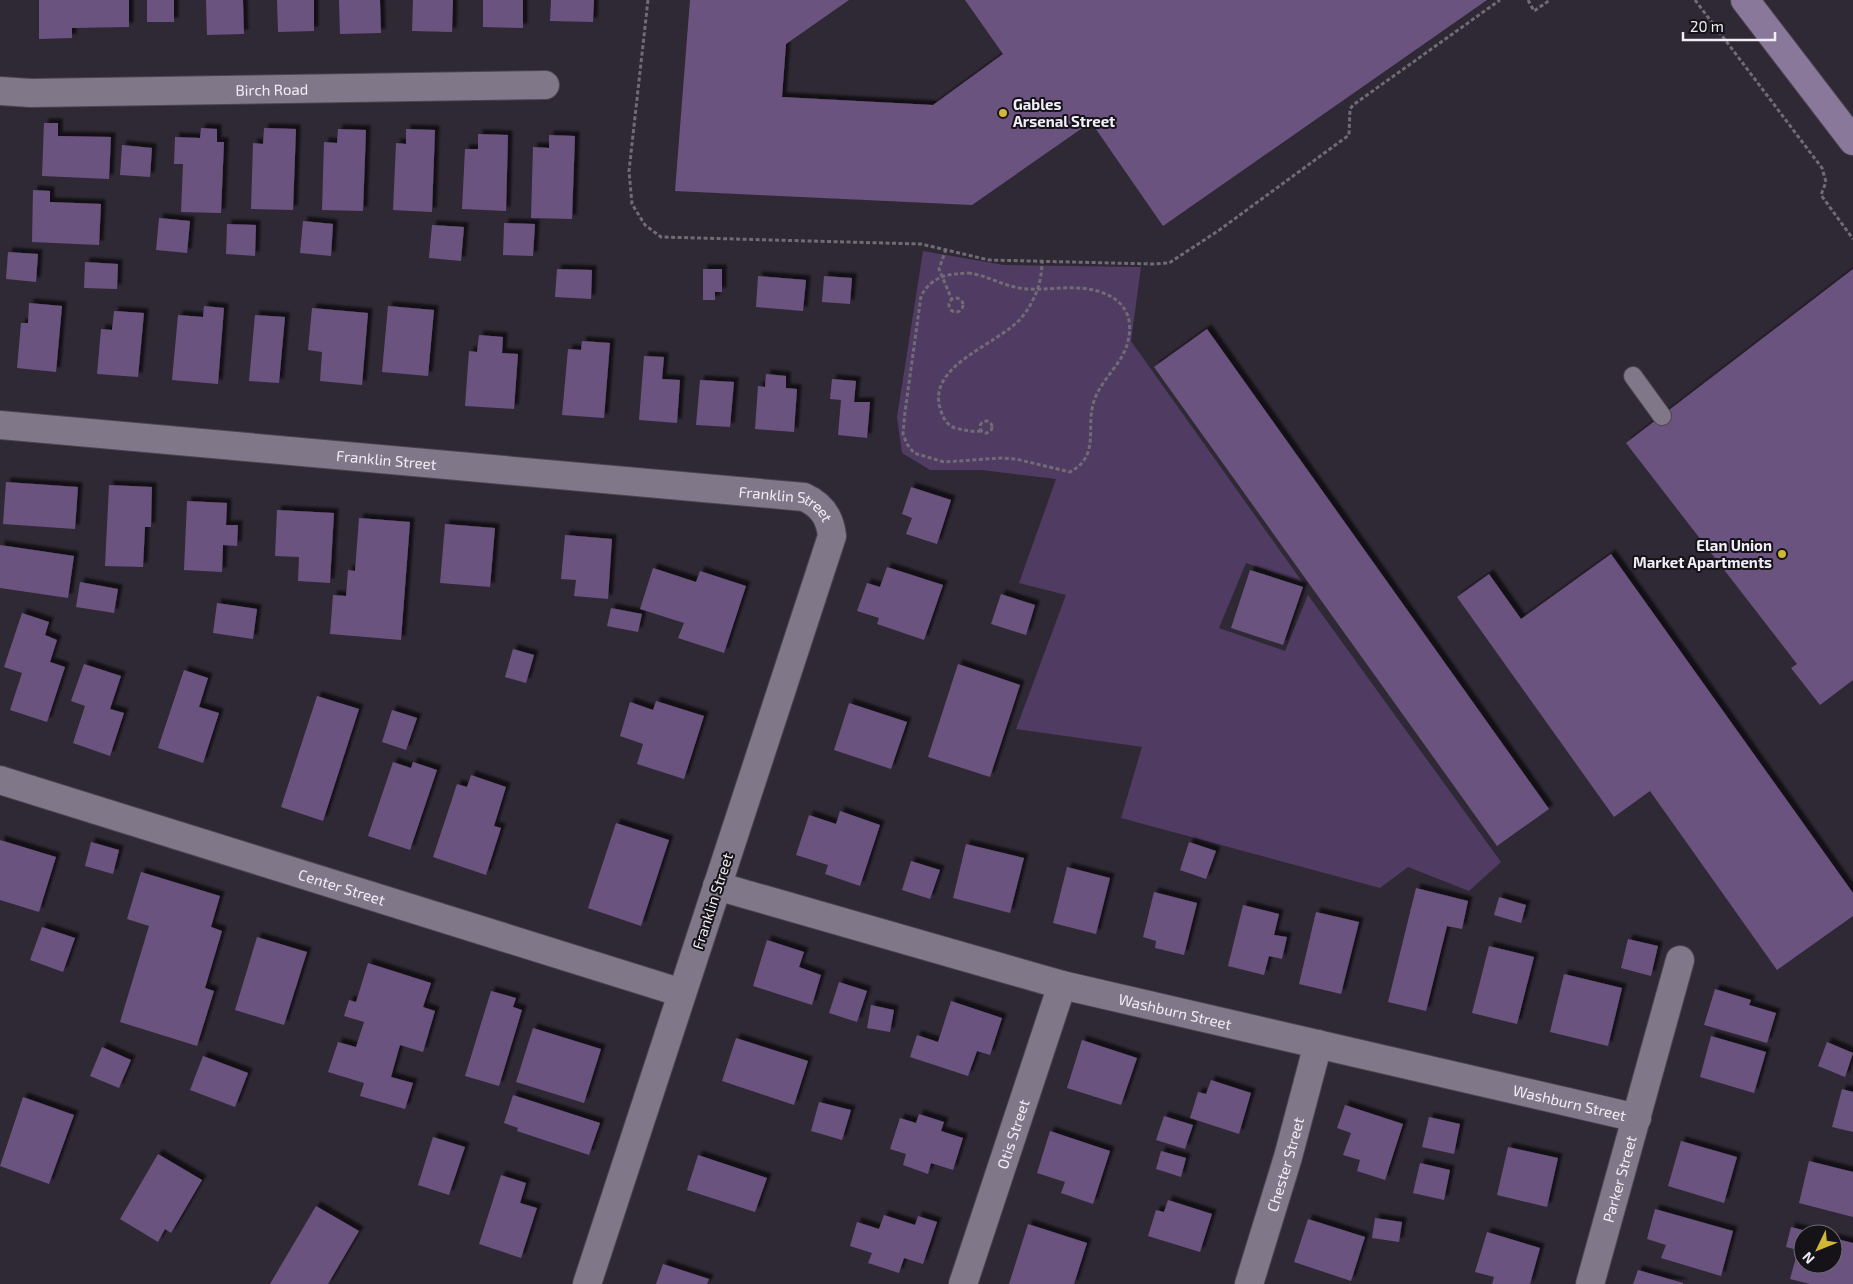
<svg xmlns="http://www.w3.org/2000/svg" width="1853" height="1284" font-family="'Exo 2',sans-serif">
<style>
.green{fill:#503b62}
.building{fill:#6a537f;filter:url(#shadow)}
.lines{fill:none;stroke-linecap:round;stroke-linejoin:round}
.lane-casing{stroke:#4c4551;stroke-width:20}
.street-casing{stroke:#4c4551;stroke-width:30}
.secondary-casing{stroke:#4c4551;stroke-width:30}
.path{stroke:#716b76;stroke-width:3;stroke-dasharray:4 2.5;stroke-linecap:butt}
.lane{stroke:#807888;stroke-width:18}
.street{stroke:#807888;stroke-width:28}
.secondary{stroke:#8a789b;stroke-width:28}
.poi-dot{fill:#d0b736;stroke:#151218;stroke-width:2}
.labels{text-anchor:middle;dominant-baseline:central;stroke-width:4;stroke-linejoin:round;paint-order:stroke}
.street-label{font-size:15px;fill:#f2eef7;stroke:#151218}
.poi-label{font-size:15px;font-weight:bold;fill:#f2eef7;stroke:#151218;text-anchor:start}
</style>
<defs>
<filter id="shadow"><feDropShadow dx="4.5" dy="-4.5" stdDeviation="1" flood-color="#0009"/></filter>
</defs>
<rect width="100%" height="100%" fill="#2f2835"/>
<!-- green -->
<polygon class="green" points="923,251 1004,265 1141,267 1131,341 1303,583 1246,563 1219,628 1285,651 1308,595 1501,862 1469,891 1408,867 1380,888 1121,818 1142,747 1016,729 1066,595 1019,583 1056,479 982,470 930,470 902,453 897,417"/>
<!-- building -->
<g class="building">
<polygon points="39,0 129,0 129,27 72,28 72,38 39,39"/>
<rect x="147" y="0" width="27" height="22"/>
<polygon points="206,0 243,0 244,34 207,35"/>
<polygon points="277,0 314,0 314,31 278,32"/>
<polygon points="339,0 380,0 381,33 340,34"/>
<polygon points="413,0 453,0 452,32 412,31"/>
<polygon points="483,0 523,0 523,28 483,27"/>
<polygon points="551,0 594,0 593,22 550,21"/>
<polygon points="690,0 849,0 786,44 782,97 933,105 1003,54 965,0 1487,0 1163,226 1091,122 972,205 675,191"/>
<polygon points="44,123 58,123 58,136 111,137 109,179 42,176"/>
<polygon points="201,128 217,129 217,142 224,142 221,213 181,212 183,164 174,164 175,137 200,138"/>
<polygon points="264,128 296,129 293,210 251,209 253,143 263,144"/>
<polygon points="338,129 366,130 363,211 322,210 324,142 337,143"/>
<polygon points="406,129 435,130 432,212 393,210 396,143 406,144"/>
<polygon points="478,134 508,135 506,211 462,209 465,149 478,149"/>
<polygon points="549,135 575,136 572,219 531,218 533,147 549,148"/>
<polygon points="122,145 152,148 150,177 120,175"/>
<polygon points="33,190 50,191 50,202 101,204 99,245 32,242"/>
<polygon points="159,218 190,221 187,253 156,250"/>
<polygon points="303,221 333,224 331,256 300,253"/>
<polygon points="504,223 535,224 533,256 503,255"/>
<polygon points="227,224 256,225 255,256 226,254"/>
<polygon points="432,225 464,227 461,261 429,258"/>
<polygon points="8,252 38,254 36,282 6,279"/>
<polygon points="85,262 118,264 117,289 84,288"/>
<polygon points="557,269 592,270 591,299 555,297"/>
<polygon points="703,269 722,269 722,292 715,292 715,300 703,300"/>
<polygon points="1853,269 1853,680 1820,705 1791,668 1797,664 1626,443"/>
<polygon points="758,276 806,280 803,311 756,307"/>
<polygon points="824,276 852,278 850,304 822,302"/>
<polygon points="29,303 62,306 56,372 17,368 21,323 28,323"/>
<polygon points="204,306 224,308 218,384 172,380 178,315 203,317"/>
<polygon points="388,306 434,310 428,376 382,372"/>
<polygon points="312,308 368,313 362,385 320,381 322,352 308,350"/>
<polygon points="114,311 144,313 138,377 97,374 101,329 112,330"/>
<polygon points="255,315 285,317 279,383 249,381"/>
<polygon points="1207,329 1549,809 1497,846 1154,367"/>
<polygon points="479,335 503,337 502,353 518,354 514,409 465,406 469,351 477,352"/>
<polygon points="582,341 610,343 604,418 562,415 568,349 581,350"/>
<polygon points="644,356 664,357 662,379 680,380 677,423 639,420"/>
<polygon points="766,374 786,376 786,388 797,389 794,432 755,429 758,386 765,387"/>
<polygon points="832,379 856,381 854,402 870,402 867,438 838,435 841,400 830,399"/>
<polygon points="700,380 734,382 730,427 696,425"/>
<polygon points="6,482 78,487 75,529 3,524"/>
<polygon points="109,485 152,487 151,527 145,527 143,567 105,566"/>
<polygon points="911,487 951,500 937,544 906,534 912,518 902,514"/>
<polygon points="187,501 227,503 226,525 238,525 237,546 223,545 222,572 184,570"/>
<polygon points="277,510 334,513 330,583 298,581 299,557 275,556"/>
<polygon points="359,518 410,522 401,640 330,634 333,595 346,596 348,570 355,571"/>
<polygon points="445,524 495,528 490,587 440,583"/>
<polygon points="565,535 612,539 608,599 574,596 576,580 561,579"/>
<polygon points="0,545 74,556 68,598 0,588"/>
<polygon points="1611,554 1853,893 1853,916 1777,970 1650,791 1614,817 1457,597 1489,574 1521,619"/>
<polygon points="887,567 943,585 924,640 877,624 879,618 857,611 867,583 880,587"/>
<polygon points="653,568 696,582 700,571 746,586 724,653 678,638 684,623 640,609"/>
<polygon points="1250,570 1303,587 1283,645 1231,628"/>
<polygon points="80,582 118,589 114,613 76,607"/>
<polygon points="1001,594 1035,605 1026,635 991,624"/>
<polygon points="217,603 257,609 253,639 213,633"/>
<polygon points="611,608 642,614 638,632 607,626"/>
<polygon points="22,613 49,622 45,635 57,640 50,662 65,667 47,722 10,710 22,673 4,667"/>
<polygon points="513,649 534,655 526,683 505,677"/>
<polygon points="84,664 121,676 110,709 124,713 110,756 73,743 85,706 71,701"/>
<polygon points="958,664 1020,685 990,777 928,757"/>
<polygon points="184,670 208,678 199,707 219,713 203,763 158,748"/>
<polygon points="317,696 359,709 323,821 281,807"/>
<polygon points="656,701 704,716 684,779 637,764 643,744 620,736 630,702 653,710"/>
<polygon points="849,703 907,722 891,769 834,750"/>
<polygon points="392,710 417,718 406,750 382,742"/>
<polygon points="393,762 411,768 413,762 437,770 410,850 368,836"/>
<polygon points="471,775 506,787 494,826 501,828 486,875 433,857 457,784 467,787"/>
<polygon points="840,811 880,825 860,886 825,874 828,865 796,855 809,815 836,824"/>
<polygon points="616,823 669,840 641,926 588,908"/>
<polygon points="0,840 56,857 39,912 0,900"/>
<polygon points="91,842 119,850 113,874 85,866"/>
<polygon points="1189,842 1216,851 1206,879 1180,870"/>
<polygon points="966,844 1024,858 1010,913 953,898"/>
<polygon points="911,861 940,870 930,899 902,890"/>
<polygon points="1067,867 1110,878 1096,934 1053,923"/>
<polygon points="141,872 220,896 211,927 222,931 205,988 214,991 197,1046 120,1022 149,926 127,919"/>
<polygon points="1416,888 1468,901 1462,929 1447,926 1426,1011 1388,1002"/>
<polygon points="1154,892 1197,903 1184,955 1155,948 1156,941 1143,937"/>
<polygon points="1499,897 1526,905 1521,923 1494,915"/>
<polygon points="1243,905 1279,914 1274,935 1287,937 1282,959 1269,956 1264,975 1228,966"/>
<polygon points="1316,912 1359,922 1341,994 1299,984"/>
<polygon points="42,927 75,938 63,972 30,960"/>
<polygon points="257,937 307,952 284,1025 235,1010"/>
<polygon points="1628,939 1658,946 1651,976 1621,968"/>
<polygon points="767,940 804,952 799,967 821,975 812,1005 753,986"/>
<polygon points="1489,946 1534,957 1517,1024 1472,1013"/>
<polygon points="368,963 431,983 423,1007 435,1011 423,1052 400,1045 391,1077 413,1083 405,1109 360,1096 364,1083 328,1072 338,1042 356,1047 364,1022 344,1016 349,1000 356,1002"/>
<polygon points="1564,974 1622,988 1608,1046 1550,1032"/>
<polygon points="839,982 867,991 857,1022 829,1013"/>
<polygon points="1715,989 1751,1000 1749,1005 1776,1013 1767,1043 1704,1025"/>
<polygon points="491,991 516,998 513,1007 522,1010 499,1086 465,1076"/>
<polygon points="951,1001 1002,1018 990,1055 977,1051 968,1076 910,1057 917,1035 938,1042"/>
<polygon points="871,1005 894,1010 890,1032 867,1028"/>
<polygon points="533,1028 601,1049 584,1103 516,1082"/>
<polygon points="1711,1036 1766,1052 1754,1093 1700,1077"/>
<polygon points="736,1038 808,1061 794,1105 722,1081"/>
<polygon points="1082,1040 1137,1058 1121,1105 1067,1088"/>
<polygon points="1827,1042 1853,1053 1845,1077 1818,1066"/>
<polygon points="102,1047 131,1060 119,1088 90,1076"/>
<polygon points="203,1056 248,1073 235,1107 190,1090"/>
<polygon points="1211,1080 1251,1093 1239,1134 1190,1118 1198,1092 1206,1094"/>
<polygon points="1842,1089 1853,1092 1853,1132 1832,1127"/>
<polygon points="513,1095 600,1123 589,1155 517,1131 518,1128 504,1123"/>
<polygon points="23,1097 74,1115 49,1184 0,1166"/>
<polygon points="819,1102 851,1110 842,1140 811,1131"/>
<polygon points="1345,1105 1403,1124 1385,1180 1357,1171 1360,1160 1343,1155 1351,1133 1337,1128"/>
<polygon points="919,1114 944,1122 941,1131 963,1138 953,1170 931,1163 928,1174 903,1165 906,1154 890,1149 900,1118 916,1123"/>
<polygon points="1164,1116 1193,1125 1185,1149 1156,1140"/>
<polygon points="1429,1117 1460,1124 1454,1154 1422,1147"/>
<polygon points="1050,1131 1110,1151 1093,1204 1061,1193 1065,1182 1037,1173"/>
<polygon points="433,1137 465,1147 449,1195 418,1185"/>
<polygon points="1681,1141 1737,1157 1724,1203 1668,1186"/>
<polygon points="1508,1147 1558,1158 1547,1207 1497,1195"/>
<polygon points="1161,1151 1186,1158 1181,1177 1156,1169"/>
<polygon points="158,1154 202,1180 171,1233 165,1229 158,1242 120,1219"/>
<polygon points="698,1155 767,1178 755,1212 687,1190"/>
<polygon points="1809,1161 1853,1172 1853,1217 1799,1203"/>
<polygon points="1420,1163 1450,1170 1444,1200 1413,1193"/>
<polygon points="501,1175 526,1183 520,1203 537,1208 521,1258 479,1244"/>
<polygon points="1168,1200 1212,1214 1200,1252 1148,1236 1156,1210 1164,1212"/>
<polygon points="316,1206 359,1231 328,1284 270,1284"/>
<polygon points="1655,1209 1733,1231 1721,1276 1661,1258 1666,1245 1647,1239"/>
<polygon points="884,1215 915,1225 918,1216 937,1222 923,1264 904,1258 899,1273 868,1263 872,1253 850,1246 857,1222 879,1229"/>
<polygon points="1375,1218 1402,1222 1399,1242 1372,1238"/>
<polygon points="1308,1219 1365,1237 1351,1281 1294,1262"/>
<polygon points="1028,1224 1087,1243 1074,1284 1009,1284"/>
<polygon points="1791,1227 1814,1233 1803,1234 1803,1264 1833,1264 1833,1238 1853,1243 1853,1284 1810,1284 1790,1279 1798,1250 1786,1247"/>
<polygon points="1487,1232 1540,1248 1530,1284 1492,1284 1494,1277 1475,1272"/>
<polygon points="663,1264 709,1279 707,1284 656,1284"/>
<polygon points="1638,1270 1683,1283 1683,1284 1633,1284"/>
</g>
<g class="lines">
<!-- lane casing -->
<g class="lane-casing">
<polyline id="lane" points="1633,376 1662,416"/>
</g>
<!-- street casing -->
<g class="street-casing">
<g id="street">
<path id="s1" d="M0,91L31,93L545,85"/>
<path id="s2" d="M0,425L804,497C822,505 830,517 832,536L587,1284"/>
<path id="s3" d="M0,780L682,993"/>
<path id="s4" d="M717,886L1062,985L1637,1118"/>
<path id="s5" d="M963,1284L1062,985"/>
<path id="s6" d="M1249,1284L1288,1157L1318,1044"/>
<path id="s7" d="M1590,1284L1680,960"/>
</g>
</g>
<!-- secondary casing -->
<g class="secondary-casing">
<polyline id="secondary" points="1745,0 1853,141"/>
</g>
<!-- path -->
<g class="path">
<polyline points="648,0 629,171 632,204 645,225 661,237 921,244 989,260 1153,264 1169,263 1218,231 1349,135 1350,109 1353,105 1500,0"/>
<polyline points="1528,0 1534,11 1550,0"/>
<polyline points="1695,0 1822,168 1826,182 1821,195 1853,239"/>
<polyline points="946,249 939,269 952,300"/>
<path d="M968,273C986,275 1002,285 1019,288C1038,291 1058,287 1077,288C1109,289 1137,305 1128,341C1123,364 1101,379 1094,401C1085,428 1101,455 1070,472L1016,459L1001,458L944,462L914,453L907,444L903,434L905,412L921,296C932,276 947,274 968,273Z"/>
<circle cx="956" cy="305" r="7"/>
<circle cx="986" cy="427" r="6"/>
<path d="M981,431C972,432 964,430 955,428C947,425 943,418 941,411C924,365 999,345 1022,317C1035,301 1042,282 1042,261"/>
</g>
<!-- lane -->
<use href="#lane" class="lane"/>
<!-- street -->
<use href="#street" class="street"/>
<!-- secondary -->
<use href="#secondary" class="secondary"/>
</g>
<!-- markers -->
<g class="poi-dot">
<circle cx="1003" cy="113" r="5"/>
<circle cx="1782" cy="554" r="5"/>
</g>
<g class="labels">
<!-- street labels -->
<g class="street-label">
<text stroke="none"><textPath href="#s1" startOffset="272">Birch Road</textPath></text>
<text stroke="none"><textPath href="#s2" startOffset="388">Franklin Street</textPath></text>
<text stroke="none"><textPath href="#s2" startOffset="792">Franklin Street</textPath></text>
<text stroke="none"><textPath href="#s3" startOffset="358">Center Street</textPath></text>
<text transform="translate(712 901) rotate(-72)">Franklin Street</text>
<text stroke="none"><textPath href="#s4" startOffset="475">Washburn Street</textPath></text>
<text stroke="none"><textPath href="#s4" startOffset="880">Washburn Street</textPath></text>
<text stroke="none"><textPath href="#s5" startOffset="158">Otis Street</textPath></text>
<text stroke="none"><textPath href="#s6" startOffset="125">Chester Street</textPath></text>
<text stroke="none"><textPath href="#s7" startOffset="109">Parker Street</textPath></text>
</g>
<!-- poi labels -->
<g class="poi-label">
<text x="1013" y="104">Gables<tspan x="1013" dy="17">Arsenal Street</tspan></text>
<text x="1772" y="545" text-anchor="end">Elan Union<tspan x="1772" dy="17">Market Apartments</tspan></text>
</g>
</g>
<!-- north arrow -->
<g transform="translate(1818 1249) rotate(227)"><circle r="24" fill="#151218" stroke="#6d6a71"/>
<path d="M0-4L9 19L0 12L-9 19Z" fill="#d0b736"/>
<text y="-8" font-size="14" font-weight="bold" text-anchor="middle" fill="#f2eef7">N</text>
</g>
<!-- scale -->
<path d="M1683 32v8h92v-8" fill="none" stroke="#f2eef7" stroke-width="2.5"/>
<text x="1690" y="32" font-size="15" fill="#f2eef7" stroke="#151218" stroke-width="4" paint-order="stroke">20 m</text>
</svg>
